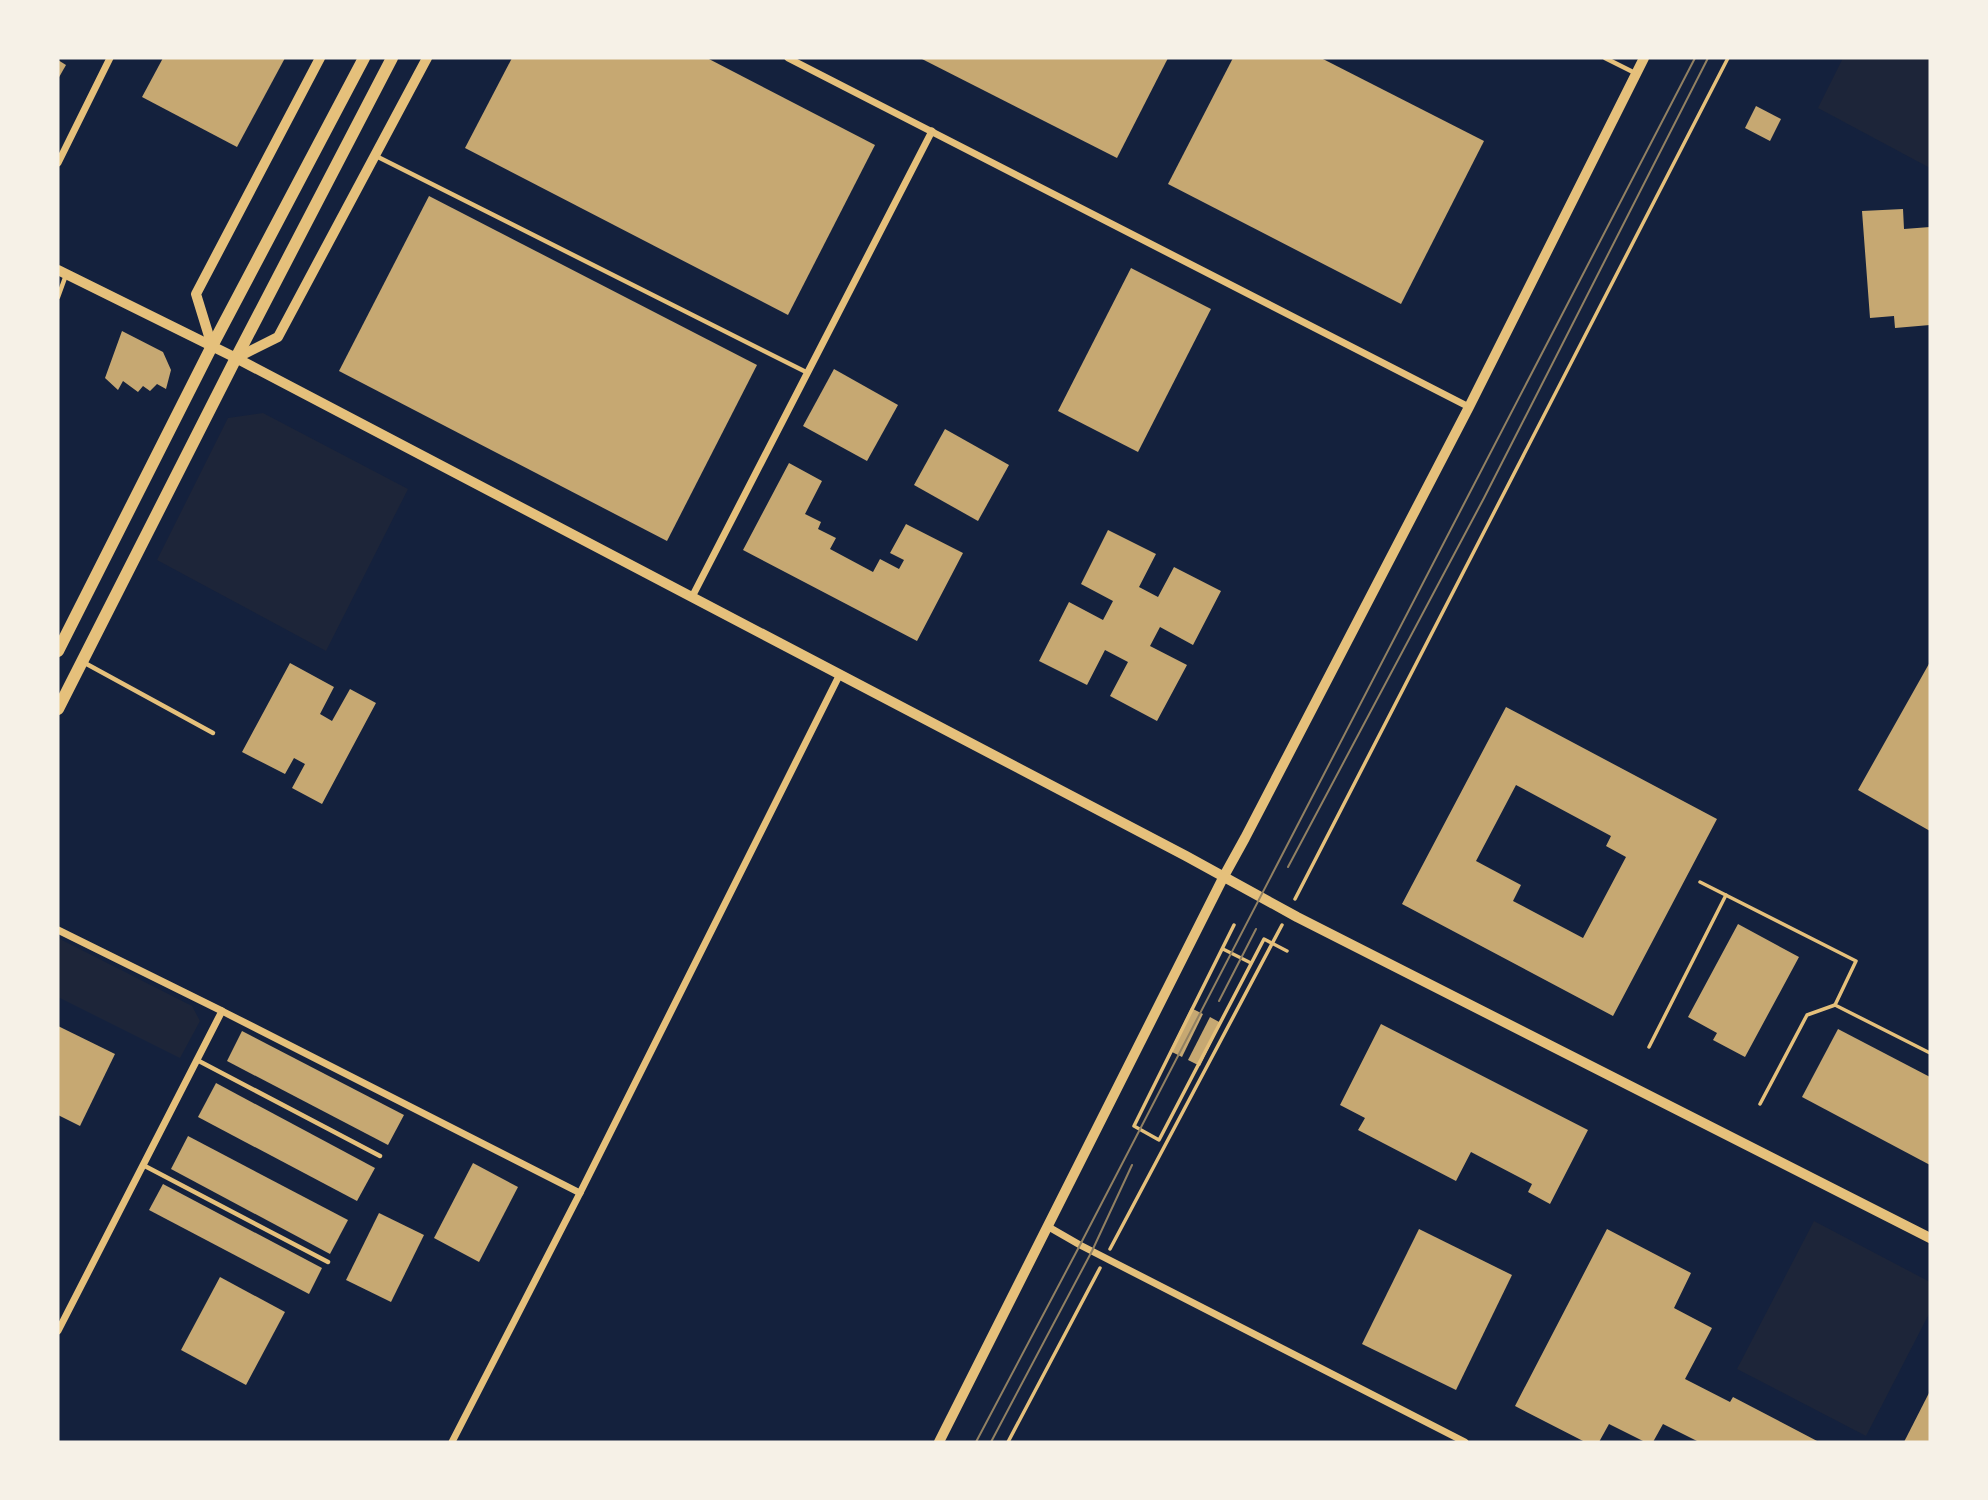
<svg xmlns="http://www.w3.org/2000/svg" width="1988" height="1500" font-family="'Asap Condensed',sans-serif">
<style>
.green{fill:#1d2539}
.building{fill:#c6a872;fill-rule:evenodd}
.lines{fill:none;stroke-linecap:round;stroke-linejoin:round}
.path{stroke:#e5c07b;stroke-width:3.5}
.service{stroke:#e5c07b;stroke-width:4.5}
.minor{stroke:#e5c07b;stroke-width:7}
.tertiary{stroke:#e5c07b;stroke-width:10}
.secondary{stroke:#e5c07b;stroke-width:12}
.tram{stroke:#918062;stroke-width:2}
</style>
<rect width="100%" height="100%" fill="#14213d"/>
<!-- green -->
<g class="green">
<polygon points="1843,58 1930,58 1930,168 1818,108"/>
<polygon points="263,413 408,489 326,651 157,560 228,418"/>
<polygon points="58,938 192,1006 200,1021 180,1058 58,997"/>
<polygon points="1814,1221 1930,1282 1930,1312 1866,1436 1737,1369"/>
</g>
<!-- building -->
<g class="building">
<polygon points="163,58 285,58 237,147 142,97"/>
<polygon points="512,58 707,58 875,145 788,315 465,148"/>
<polygon points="920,58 1168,58 1117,158"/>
<polygon points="1233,58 1321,58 1484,141 1401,304 1168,184"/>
<polygon points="58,60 66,65 58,79"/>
<polygon points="1756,106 1781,119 1770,141 1745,128"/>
<polygon points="429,196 757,365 667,541 339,371"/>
<polygon points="1903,209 1904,229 1930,227 1930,325 1895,328 1894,316 1870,318 1862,211"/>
<polygon points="1131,268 1211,309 1138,452 1058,411"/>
<polygon points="122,331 163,352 171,370 166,389 157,384 150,391 143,386 138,392 123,381 118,390 105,378"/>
<polygon points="834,369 898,405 867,461 803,426"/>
<polygon points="945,429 1009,465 978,521 914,485"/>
<polygon points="789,463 822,481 805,514 821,522 818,529 836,538 830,549 873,572 880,559 899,569 904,560 890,553 906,524 963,553 917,641 743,550"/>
<polygon points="1108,530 1156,554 1139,587 1158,597 1174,567 1221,591 1193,645 1160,627 1150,646 1187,665 1157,721 1110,696 1128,662 1105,650 1087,685 1039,661 1069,602 1103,620 1113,601 1081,584"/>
<polygon points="1930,662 1930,831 1858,790"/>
<polygon points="290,663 334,687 320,714 332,721 350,689 376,703 322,804 292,788 305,764 294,758 285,774 242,752"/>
<path d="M1506,707L1717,819L1613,1016L1402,904ZM1516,785L1611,836L1606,846L1626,857L1583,938L1513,901L1521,885L1476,861Z"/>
<polygon points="1738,924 1799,957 1745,1057 1713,1040 1717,1033 1688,1017"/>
<polygon points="1191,1008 1203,1014 1182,1057 1170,1051"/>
<polygon points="1210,1017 1221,1023 1200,1066 1188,1060"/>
<polygon points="1381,1024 1588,1130 1550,1204 1528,1192 1532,1184 1471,1152 1456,1181 1358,1130 1365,1118 1340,1105"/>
<polygon points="58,1026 115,1054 80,1126 58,1115"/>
<polygon points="1838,1029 1930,1077 1930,1165 1802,1097"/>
<polygon points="242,1031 404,1115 388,1145 227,1061"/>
<polygon points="216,1083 375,1168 357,1201 198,1117"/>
<polygon points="188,1136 348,1220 330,1254 171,1169"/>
<polygon points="473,1163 518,1187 479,1262 434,1238"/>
<polygon points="163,1184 322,1268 309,1294 149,1210"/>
<polygon points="379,1213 424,1235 391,1302 346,1280"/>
<polygon points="1419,1229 1512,1275 1456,1390 1362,1344"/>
<polygon points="1607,1229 1691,1273 1674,1308 1712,1328 1685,1379 1730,1402 1733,1397 1819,1442 1699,1442 1663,1424 1653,1442 1645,1442 1609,1424 1599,1442 1585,1442 1515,1406"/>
<polygon points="220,1277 285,1312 246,1385 181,1350"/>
<polygon points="1930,1391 1930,1442 1904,1442"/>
</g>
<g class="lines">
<!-- path -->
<g class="path">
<polyline points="1700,882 1856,961 1835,1005 1930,1053"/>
<polyline points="1295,899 1728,58"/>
<polyline points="1234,925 1134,1126 1159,1140 1264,939 1287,951"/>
<polyline points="1223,949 1251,963"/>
<polyline points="1649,1047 1726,895"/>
<polyline points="1760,1104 1807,1015 1835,1005"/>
<polyline points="1110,1249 1282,925"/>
<polyline points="1008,1442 1100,1268"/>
</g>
<!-- service -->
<g class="service">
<polyline points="1605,58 1635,73"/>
<polyline points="376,156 808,373"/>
<polyline points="58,297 66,275"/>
<polyline points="83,662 213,733"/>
<polyline points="197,1060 380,1156"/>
<polyline points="143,1165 328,1262"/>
</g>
<!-- minor -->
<g class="minor">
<polyline points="788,58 1469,407"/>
<polyline points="58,163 110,58"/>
<polyline points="692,597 932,131"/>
<polyline points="58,930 222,1011 58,1331"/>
<polyline points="222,1011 580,1193"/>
<polyline points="1047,1226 1080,1245 1465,1442"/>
<polyline points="452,1442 580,1193 840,674"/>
</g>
<!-- tertiary -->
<g class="tertiary">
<polyline points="58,270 236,358 1186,856 1297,917 1930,1238"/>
<polyline points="212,346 196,294 320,58"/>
<polyline points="236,358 278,337 427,58"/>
<polyline points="939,1442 1224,876 1245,838 1469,407 1644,58"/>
</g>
<!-- secondary -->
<g class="secondary">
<polyline points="58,651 212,346 364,58"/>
<polyline points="58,709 236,358 392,58"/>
</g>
<!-- tram -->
<g class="tram">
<polyline points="1288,867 1484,498 1708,58"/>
<polyline points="1219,1001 1256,929"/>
<polyline points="976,1442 1080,1245 1695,58"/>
<polyline points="991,1442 1092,1251 1132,1165"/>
</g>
</g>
<!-- border -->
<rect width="1988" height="1500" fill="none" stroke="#f6f1e7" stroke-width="119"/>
</svg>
